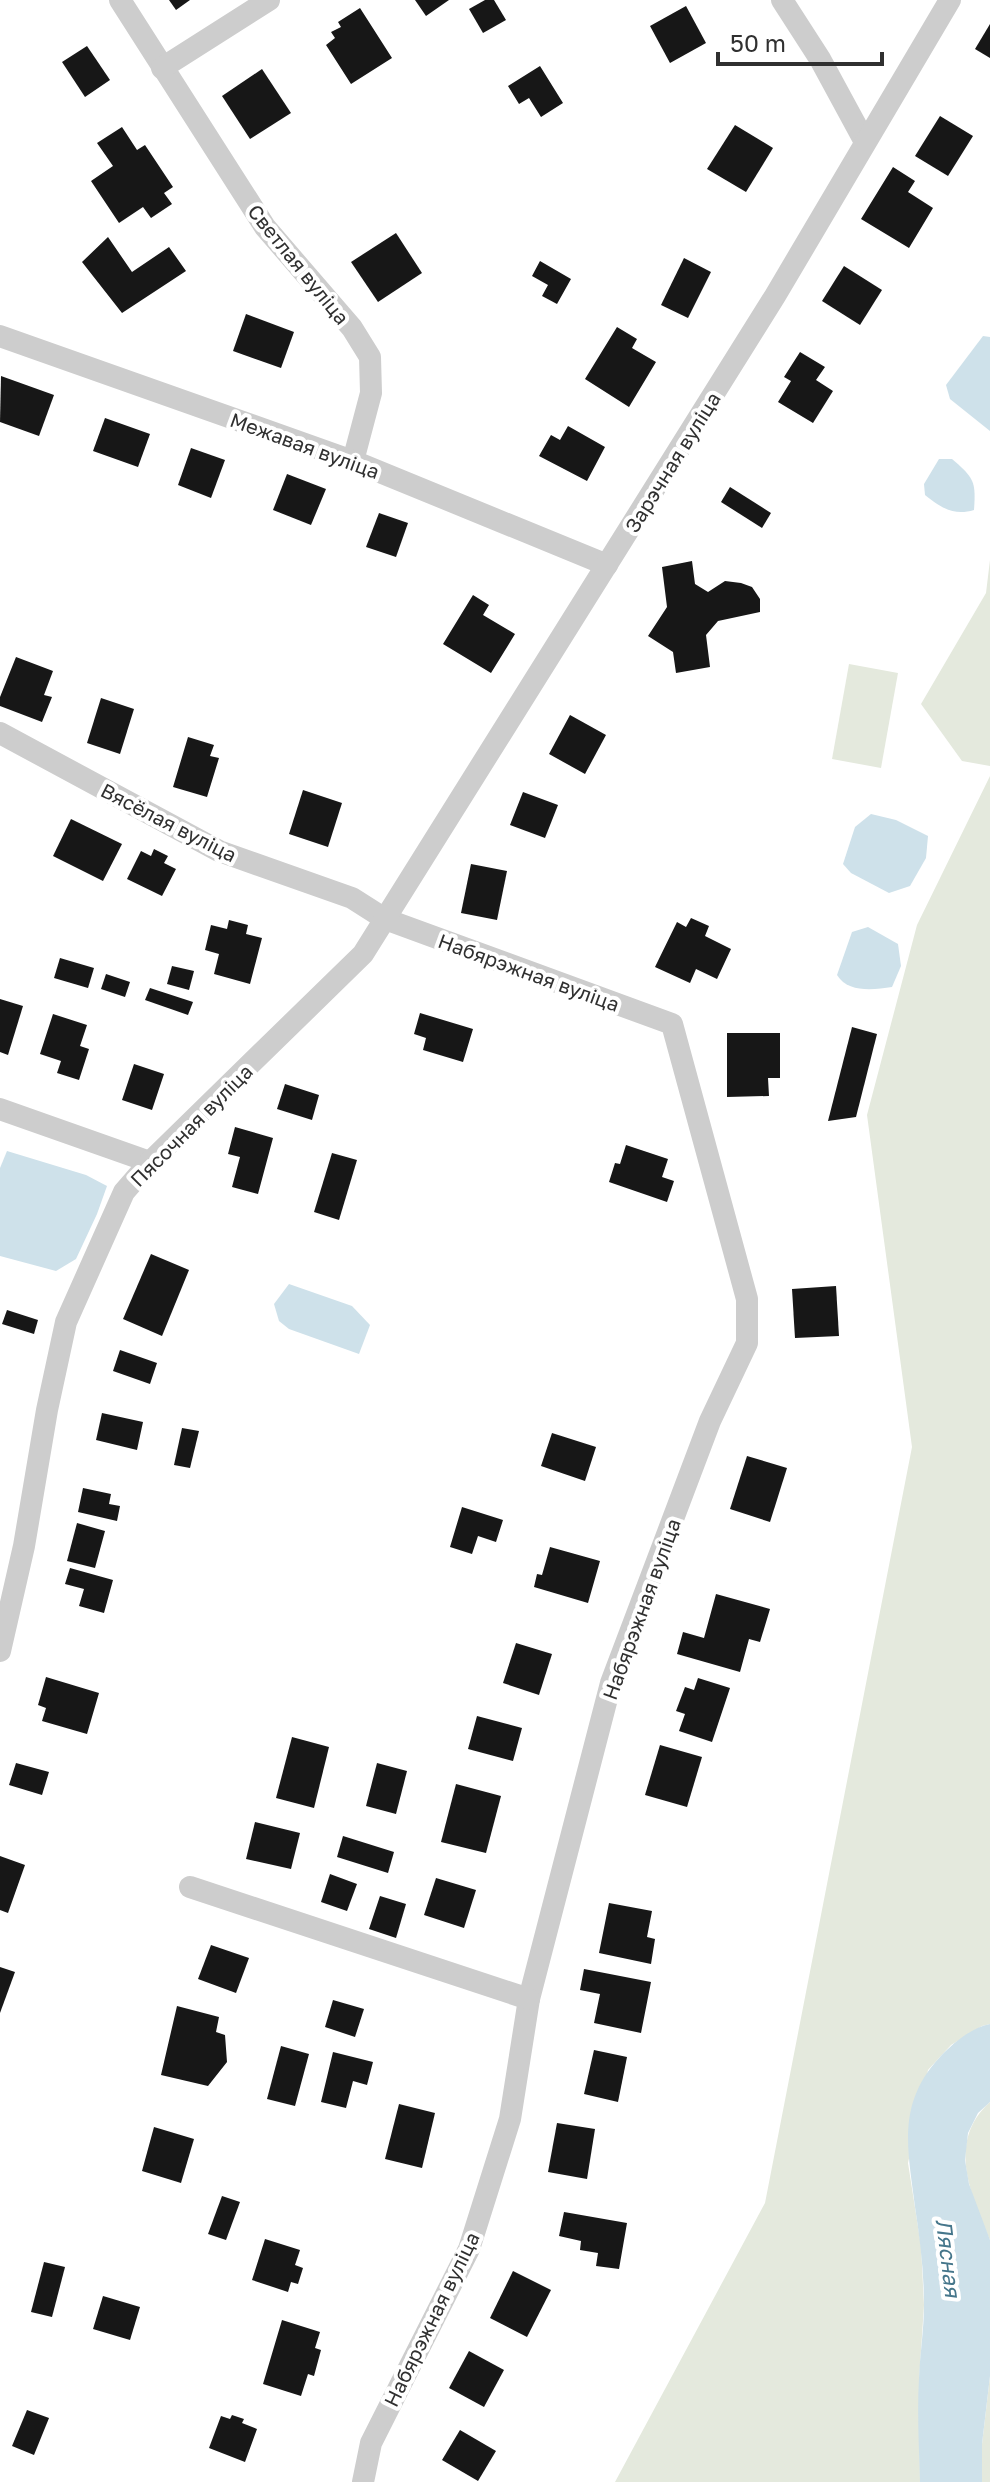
<svg xmlns="http://www.w3.org/2000/svg" width="990" height="2482" font-family="'Golos Text',sans-serif">
<style>
.green{fill:#e4e9dd}
.water{fill:#cee1ea}
.building{fill:#171717}
.lines{fill:none;stroke-linecap:round;stroke-linejoin:round}
.minor{stroke:#cdcdcd;stroke-width:22}
.labels{text-anchor:middle;dominant-baseline:central;stroke-width:8;stroke-linejoin:round;paint-order:stroke}
.street-label{font-size:20px;fill:#303030;stroke:#fff}
.water-label{font-size:22px;font-style:italic;fill:#45768b;stroke:#fff}
</style>
<rect width="100%" height="100%" fill="#fff"/>
<!-- green -->
<g class="green">
<polygon points="990,560 990,766 962,761 921,704 986,593"/>
<polygon points="849,664 898,673 881,768 832,759"/>
<polygon points="990,776 990,2024 982,2026 951,2045 928,2070 908,2163 921,2246 924,2305 919,2381 920,2482 615,2482 765,2203 912,1447 867,1115 917,925"/>
<path d="M990,2102V2240C971,2194 946,2142 990,2102Z"/>
<polygon points="990,2376 990,2482 982,2482 982,2444"/>
</g>
<!-- water -->
<g class="water">
<polygon points="983,336 990,337 990,431 950,399 946,385"/>
<path d="M939,459H952C974,478 976,481 974,510C954,516 941,508 925,495L924,484Z"/>
<polygon points="871,814 896,820 928,836 926,858 910,886 889,893 851,873 843,864 855,827"/>
<path d="M868,927L898,944L901,966L892,987C873,990 848,993 837,975L852,932Z"/>
<polygon points="7,1151 86,1175 107,1186 97,1214 76,1259 56,1271 0,1256 0,1168"/>
<polygon points="289,1284 352,1306 370,1325 359,1354 289,1329 279,1321 274,1304"/>
<path d="M990,2024V2102L978,2113L968,2133L965,2160L969,2184L990,2240V2376L982,2444V2482H920C919,2447 917,2412 919,2378C920,2354 924,2329 924,2305C924,2272 920,2239 915,2207C908,2150 896,2104 940,2057C953,2043 971,2028 990,2024Z"/>
</g>
<!-- building -->
<g class="building">
<polygon points="169,0 190,0 176,10"/>
<polygon points="415,0 449,0 426,16"/>
<polygon points="485,0 494,0 506,20 483,33 469,9"/>
<polygon points="686,6 706,43 670,63 650,26"/>
<polygon points="360,8 392,58 351,84 326,45 335,38 331,32 341,27 338,22"/>
<polygon points="990,24 990,58 975,49"/>
<polygon points="87,46 110,80 85,97 62,62"/>
<polygon points="540,66 563,103 541,117 529,98 519,104 508,86"/>
<polygon points="262,69 291,113 250,139 222,96"/>
<polygon points="940,116 973,136 948,176 915,156"/>
<polygon points="735,125 773,148 746,192 707,169"/>
<polygon points="122,127 137,150 145,145 173,187 164,193 172,204 151,218 143,207 119,223 91,181 113,166 97,143"/>
<polygon points="893,167 915,181 908,192 933,208 909,248 861,219"/>
<polygon points="396,233 422,273 378,302 351,262"/>
<polygon points="108,237 132,272 169,247 186,271 122,313 82,262"/>
<polygon points="684,258 711,272 688,318 661,305"/>
<polygon points="540,261 571,279 557,304 542,296 548,285 532,276"/>
<polygon points="844,266 882,290 860,325 822,301"/>
<polygon points="246,314 294,332 281,368 233,351"/>
<polygon points="617,327 637,339 632,348 656,362 629,407 585,379"/>
<polygon points="800,352 825,367 816,380 833,391 813,423 778,402 791,381 784,377"/>
<polygon points="1,376 54,395 39,436 0,422"/>
<polygon points="105,418 150,434 138,467 93,451"/>
<polygon points="568,426 605,447 587,481 539,456 551,435 560,440"/>
<polygon points="191,448 225,460 211,498 178,485"/>
<polygon points="287,474 326,489 311,525 273,510"/>
<polygon points="730,487 771,513 762,528 721,502"/>
<polygon points="379,513 408,523 396,557 366,547"/>
<polygon points="692,561 695,584 708,592 725,581 741,583 752,587 760,599 760,612 718,621 706,635 710,667 676,673 673,652 648,636 667,607 662,567"/>
<polygon points="473,595 489,605 483,615 515,634 491,673 443,644"/>
<polygon points="16,657 53,671 44,695 52,697 42,722 0,706 0,697"/>
<polygon points="101,698 134,709 120,754 87,743"/>
<polygon points="570,715 606,735 585,774 549,754"/>
<polygon points="188,737 214,745 210,756 219,758 207,797 173,787"/>
<polygon points="303,790 342,803 328,847 289,834"/>
<polygon points="523,792 558,805 545,838 510,825"/>
<polygon points="71,819 122,844 103,881 53,856"/>
<polygon points="154,849 168,856 164,863 176,869 162,896 127,879 141,851 151,856"/>
<polygon points="471,864 507,871 497,920 461,913"/>
<polygon points="691,918 709,926 705,936 731,949 717,979 696,969 690,983 655,967 677,922 686,927"/>
<polygon points="229,920 248,925 246,934 262,938 250,984 214,974 219,954 205,950 211,925 227,929"/>
<polygon points="60,958 94,968 88,988 54,978"/>
<polygon points="172,966 194,971 189,990 167,984"/>
<polygon points="106,974 130,982 125,997 101,989"/>
<polygon points="150,988 193,1002 188,1015 145,1000"/>
<polygon points="0,999 23,1006 8,1055 0,1052"/>
<polygon points="420,1013 473,1029 463,1062 423,1050 426,1038 414,1034"/>
<polygon points="53,1014 87,1025 80,1046 89,1049 79,1080 57,1073 61,1061 40,1054"/>
<polygon points="852,1027 877,1034 856,1117 828,1121"/>
<polygon points="727,1033 780,1033 780,1078 768,1078 769,1096 727,1097"/>
<polygon points="134,1064 164,1074 152,1110 122,1100"/>
<polygon points="285,1084 319,1095 312,1120 277,1109"/>
<polygon points="235,1127 273,1138 258,1194 232,1187 240,1157 228,1154"/>
<polygon points="626,1145 668,1159 662,1177 674,1181 667,1202 609,1182 615,1163 620,1164"/>
<polygon points="332,1153 357,1160 339,1220 314,1212"/>
<polygon points="151,1254 189,1270 162,1336 123,1319"/>
<polygon points="836,1286 839,1336 795,1338 792,1289"/>
<polygon points="7,1310 38,1320 34,1334 2,1324"/>
<polygon points="120,1350 157,1363 150,1384 113,1371"/>
<polygon points="102,1413 143,1422 137,1450 96,1440"/>
<polygon points="182,1428 199,1431 190,1468 174,1465"/>
<polygon points="552,1433 596,1447 585,1481 541,1466"/>
<polygon points="747,1456 787,1468 770,1522 730,1509"/>
<polygon points="83,1488 111,1494 109,1504 120,1506 117,1521 78,1512"/>
<polygon points="462,1507 503,1520 496,1542 478,1536 472,1554 450,1547"/>
<polygon points="77,1523 105,1531 95,1568 67,1561"/>
<polygon points="550,1547 600,1561 588,1603 534,1587 537,1574 542,1575"/>
<polygon points="70,1568 113,1580 104,1613 79,1606 84,1589 65,1584"/>
<polygon points="716,1594 770,1609 760,1642 749,1639 740,1672 677,1654 683,1632 704,1638"/>
<polygon points="516,1643 552,1654 539,1695 503,1683"/>
<polygon points="46,1677 99,1693 87,1734 42,1721 46,1708 38,1705"/>
<polygon points="698,1678 730,1688 712,1742 679,1731 685,1714 676,1711 685,1687 694,1690"/>
<polygon points="477,1716 522,1728 513,1761 468,1749"/>
<polygon points="292,1737 329,1747 314,1808 276,1798"/>
<polygon points="660,1745 702,1757 687,1807 645,1795"/>
<polygon points="16,1763 49,1772 42,1795 9,1785"/>
<polygon points="377,1763 407,1771 396,1814 366,1806"/>
<polygon points="456,1784 501,1796 486,1853 441,1842"/>
<polygon points="255,1822 300,1833 291,1869 246,1859"/>
<polygon points="343,1836 394,1852 388,1873 337,1857"/>
<polygon points="0,1856 25,1865 8,1913 0,1910"/>
<polygon points="330,1874 357,1884 347,1911 321,1902"/>
<polygon points="436,1878 476,1890 464,1928 424,1915"/>
<polygon points="380,1896 406,1904 396,1938 369,1929"/>
<polygon points="609,1903 652,1911 647,1937 655,1939 651,1964 599,1953"/>
<polygon points="211,1945 249,1958 236,1993 198,1979"/>
<polygon points="0,1967 15,1972 0,2013"/>
<polygon points="584,1969 651,1982 641,2033 594,2023 600,1994 580,1990"/>
<polygon points="333,2000 364,2009 355,2037 325,2027"/>
<polygon points="177,2006 219,2017 216,2032 225,2035 227,2062 208,2086 161,2075"/>
<polygon points="281,2046 309,2054 295,2106 267,2099"/>
<polygon points="594,2050 627,2057 618,2102 584,2094"/>
<polygon points="333,2052 373,2062 367,2085 353,2081 346,2108 321,2102"/>
<polygon points="399,2104 435,2113 422,2168 385,2159"/>
<polygon points="557,2123 595,2129 587,2179 548,2172"/>
<polygon points="154,2127 194,2139 181,2183 142,2171"/>
<polygon points="222,2196 240,2202 226,2240 208,2234"/>
<polygon points="564,2212 627,2223 619,2269 596,2266 598,2253 580,2250 581,2241 559,2236"/>
<polygon points="265,2239 300,2250 295,2265 303,2268 298,2284 291,2282 288,2292 252,2280"/>
<polygon points="44,2262 65,2267 52,2317 31,2312"/>
<polygon points="513,2271 551,2290 527,2337 490,2318"/>
<polygon points="103,2296 140,2307 130,2340 93,2329"/>
<polygon points="282,2320 320,2332 315,2348 321,2350 314,2376 308,2374 301,2396 263,2384"/>
<polygon points="469,2351 504,2370 484,2407 449,2388"/>
<polygon points="27,2410 49,2418 34,2455 12,2446"/>
<polygon points="232,2415 244,2419 242,2423 257,2429 245,2462 209,2448 221,2416 230,2419"/>
<polygon points="460,2430 496,2451 478,2481 442,2460"/>
</g>
<g class="lines">
<!-- minor -->
<g class="minor">
<polyline points="120,0 265,227 352,328 370,357 371,393 353,461"/>
<polyline points="782,0 820,59 865,142"/>
<polyline points="162,68 269,0"/>
<polyline points="0,336 353,461 607,565"/>
<polyline points="0,733 219,851 352,898 385,919 672,1024 747,1299 747,1343 710,1421 611,1683 529,1999 510,2119 469,2249 371,2443 363,2482"/>
<polyline points="0,1109 150,1162"/>
<polyline points="0,1651 24,1546 47,1410 66,1322 124,1192 150,1162 363,954 775,296 950,0"/>
<polyline points="190,1887 529,1999"/>
</g>
</g>
<g class="labels">
<!-- street labels -->
<g class="street-label">
<text transform="translate(299 264) rotate(51)">Светлая вуліца</text>
<text transform="translate(305 445) rotate(20)">Межавая вуліца</text>
<text transform="translate(672 462) rotate(-58)">Зарэчная вуліца</text>
<text transform="translate(169 822) rotate(27)">Вясёлая вуліца</text>
<text transform="translate(529 972) rotate(20)">Набярэжная вуліца</text>
<text transform="translate(191 1125) rotate(-45)">Пясочная вуліца</text>
<text transform="translate(641 1609) rotate(-70)">Набярэжная вуліца</text>
<text transform="translate(431 2319) rotate(-64)">Набярэжная вуліца</text>
</g>
<!-- water labels -->
<g class="water-label">
<text transform="translate(949 2258) rotate(83)">Лясная</text>
</g>
</g>
<!-- scale -->
<path d="M718 52v12h164v-12" fill="none" stroke="#303030" stroke-width="4"/>
<text x="730" y="52" font-size="24" fill="#303030" stroke="#ffffff" stroke-width="6" paint-order="stroke">50 m</text>
</svg>
